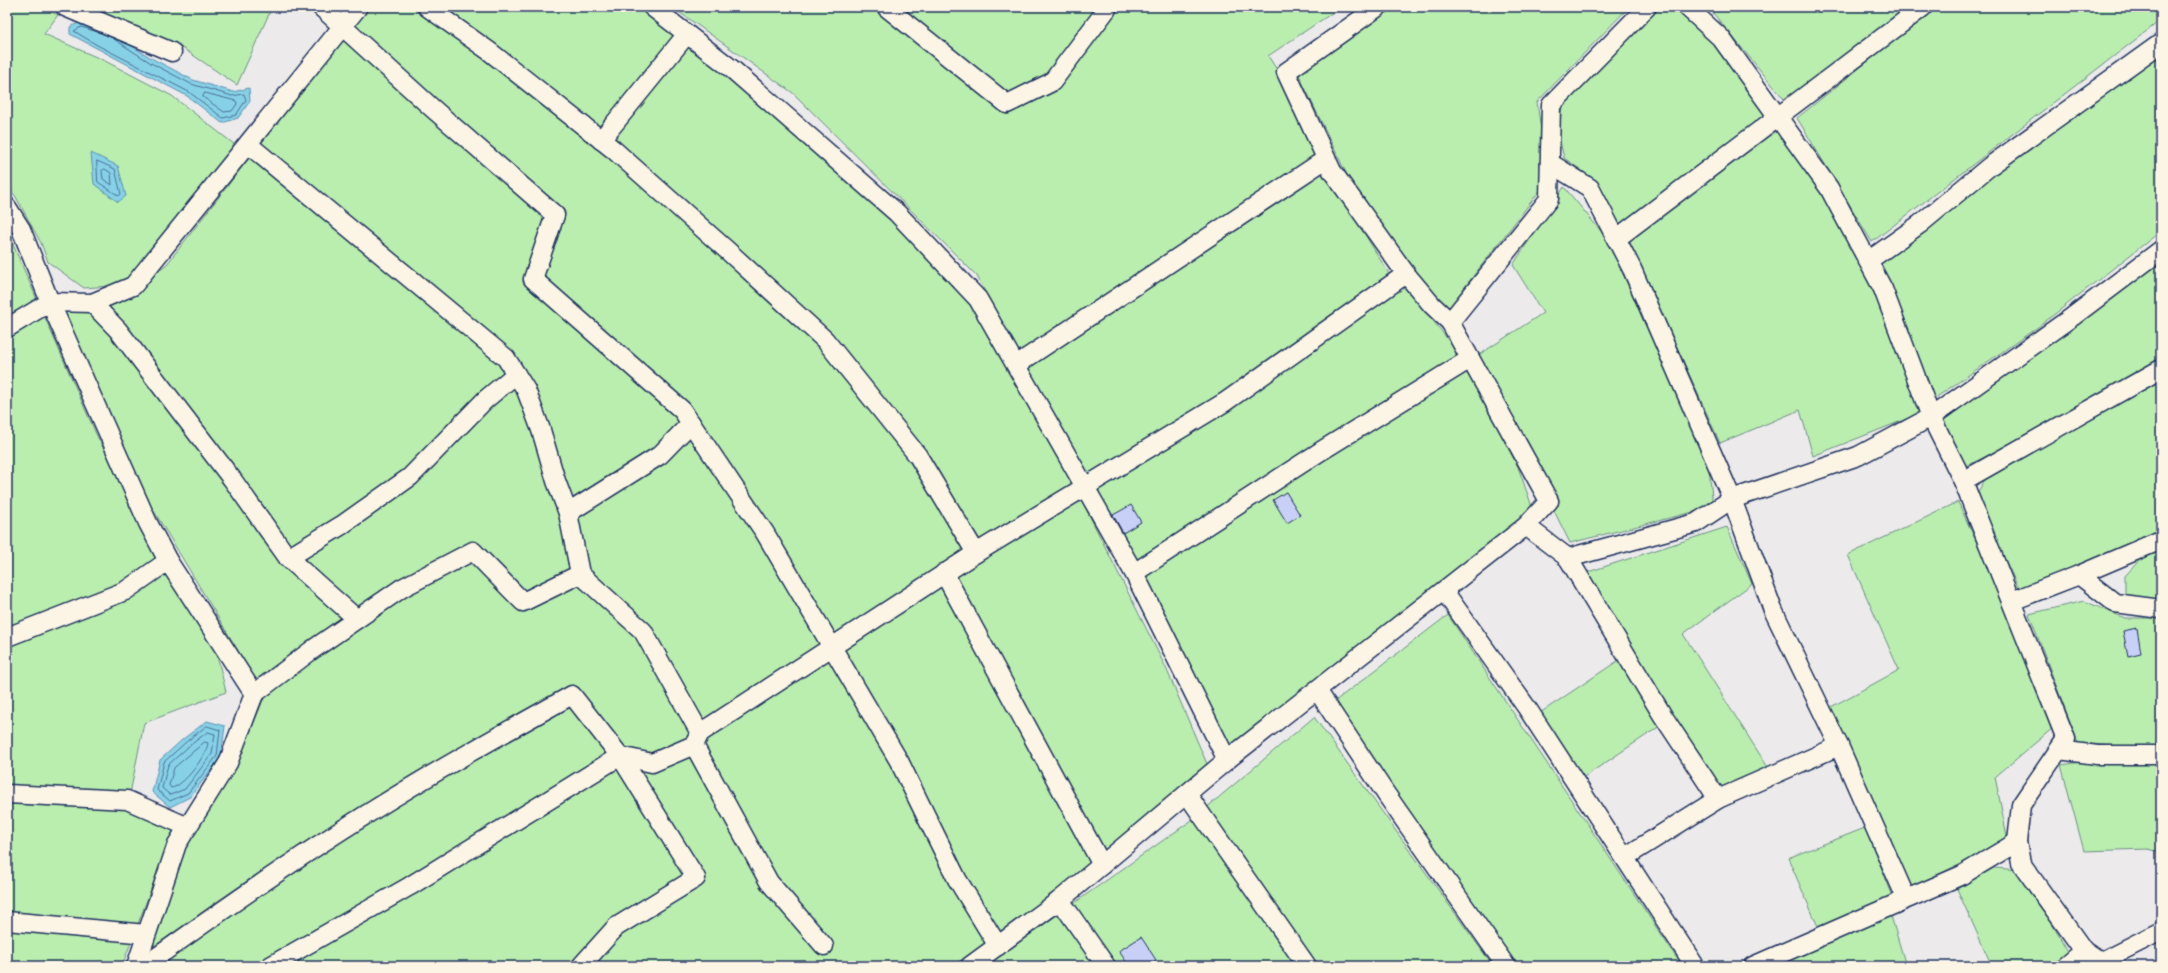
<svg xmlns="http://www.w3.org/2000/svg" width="2168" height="973" font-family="'Balsamiq Sans',sans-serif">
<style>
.green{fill:#baeeae;stroke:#6a8e86}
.water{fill:#87d1e7;stroke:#5c90b0}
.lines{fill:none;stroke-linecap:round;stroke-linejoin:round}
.shore{stroke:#467095;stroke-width:1}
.building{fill:#c8d0f8;stroke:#1b2f5e}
.minor-casing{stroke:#1b2f5e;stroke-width:21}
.minor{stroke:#fcf5e5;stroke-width:18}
</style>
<rect width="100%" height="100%" fill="#eceaeb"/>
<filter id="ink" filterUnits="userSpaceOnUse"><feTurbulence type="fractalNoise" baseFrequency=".025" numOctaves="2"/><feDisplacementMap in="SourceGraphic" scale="8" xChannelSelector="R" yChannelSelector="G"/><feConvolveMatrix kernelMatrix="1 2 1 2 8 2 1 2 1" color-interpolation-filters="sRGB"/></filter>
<g filter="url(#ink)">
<!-- green -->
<g class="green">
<polygon points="7,7 41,7 58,15 44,34 105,61 172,96 239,148 179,225 122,285 84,288 48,262 41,243 16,197 7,185"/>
<polygon points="82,7 272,7 237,85 181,47"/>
<polygon points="366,7 651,7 973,288 1079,495 1166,668 1210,771 1094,871 952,966 160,966 153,941 193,827 244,747 268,688 254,677 137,483 62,308 109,307 167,264"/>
<polygon points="672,7 1341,7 1268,56 1305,112 1327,172 1389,274 1373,294 1279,360 1089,479 1057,431 977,276 793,93"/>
<polygon points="1380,7 1629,7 1537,102 1548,180 1446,311 1373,229 1294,65"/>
<polygon points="1653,7 1689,7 1770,112 1619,225 1584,172 1564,158 1559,137 1562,102"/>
<polygon points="1708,7 1912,7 1840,63 1784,99"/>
<polygon points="1936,7 2161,7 2161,20 1872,242 1797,118"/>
<polygon points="2161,39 2161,231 2038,327 1931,401 1879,259"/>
<polygon points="1777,123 1872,262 1919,414 1813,456 1800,410 1720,443 1629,240"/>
<polygon points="1564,187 1605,236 1647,325 1709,467 1713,507 1570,543 1477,356 1543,313 1513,265"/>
<polygon points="7,231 96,434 157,552 217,655 226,692 144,723 128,804 173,831 122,966 7,966"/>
<polygon points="2161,248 2161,360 2051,423 1963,468 1938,416"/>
<polygon points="1404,284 1461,356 1518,467 1536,518 1376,632 1227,760 1091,494 1227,408"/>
<polygon points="2161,377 2161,530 2020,591 1975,497 1987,476"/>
<polygon points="1958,502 2009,613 2054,727 1995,777 2008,841 1908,889 1831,707 1899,670 1848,555"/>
<polygon points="1727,527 1752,584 1683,634 1769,769 1721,793 1640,663 1588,572"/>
<polygon points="2161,548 2161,601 2125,597 2125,576 2145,554"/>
<polygon points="2084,601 2125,618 2161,618 2161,749 2078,743 2029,614"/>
<polygon points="1448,615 1682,966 1514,966 1415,826 1335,701"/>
<polygon points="1619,660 1660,726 1581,779 1537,715"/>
<polygon points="1314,717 1493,966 985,966 1192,820"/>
<polygon points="2088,761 2161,765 2161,852 2148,849 2084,851 2061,765"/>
<polygon points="1865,828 1894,899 1820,931 1788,858"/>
<polygon points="1994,868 2021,870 2070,955 2044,966 1992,966 1957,889"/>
<polygon points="1891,916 1906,966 1777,966"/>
</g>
<!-- water -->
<g class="water">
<polygon points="80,22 109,32 153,59 193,80 233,92 249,88 250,101 238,118 222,123 187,96 70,34 70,27"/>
<polygon points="91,153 118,166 126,196 118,202 94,184"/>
<polygon points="207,721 225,726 221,757 190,797 170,807 152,792 160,760 183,739"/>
</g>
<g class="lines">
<!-- shore -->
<g class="shore">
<polyline points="104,34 81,27 74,31 97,45 189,92 223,118 236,115 246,100 244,94 232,96 191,84 151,63 109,36"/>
<polygon points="205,93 236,101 237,104 232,111 224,112 203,97"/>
<polygon points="97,161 115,169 121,194 119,196 98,182"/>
<polygon points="105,169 111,173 112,185 103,179 102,171"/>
<polygon points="207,726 220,730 217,756 188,793 170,801 157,790 164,762 186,742"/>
<polygon points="208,732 215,734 212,754 185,789 170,795 162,788 168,765 189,746"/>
<path d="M205,742L208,743C207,755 183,787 171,788L169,785L174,768Z"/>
</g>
</g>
<!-- building -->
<g class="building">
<polygon points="1286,492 1300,515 1287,523 1273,500"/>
<polygon points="1131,505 1141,522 1123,533 1113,515"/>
<polygon points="2137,628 2141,653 2128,656 2123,631"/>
<polygon points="1141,937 1156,960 1146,966 1129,966 1119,951"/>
</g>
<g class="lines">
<!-- minor casing -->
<g class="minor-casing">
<g id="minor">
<polyline points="65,7 172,52"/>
<polyline points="321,7 431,107 555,215 533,279 682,410 765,533 899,761 957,879 998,946"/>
<polyline points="427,7 489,51 614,150 729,252 825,340 918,456 976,553"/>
<polyline points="652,7 732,69 897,213 978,299 1134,573 1227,760"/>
<polyline points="886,7 1007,104 1052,82 1107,9"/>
<polyline points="1378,7 1286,72 1332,171 1406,274 1432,305 1450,322"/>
<polyline points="1687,7 1721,38 1829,188 1883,289 1931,417 2072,317 2161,250"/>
<polyline points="601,140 687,34"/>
<polyline points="249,145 506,358 526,390 541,430 556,481 568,513 580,574 523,602 473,551 402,588 312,650 254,694"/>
<polyline points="1550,163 1590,188 1632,269 1732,499 1773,610 1839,746 1906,898"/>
<polyline points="7,207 21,229 50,302 148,523 168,561 254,694 228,763 177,844 136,966"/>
<polyline points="1616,239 1923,7"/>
<polyline points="1868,261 1920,224 1990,166 2161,43"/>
<polyline points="92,303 118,330 232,479 288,558 357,619"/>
<polyline points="7,328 50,302 92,303 133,286 358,7"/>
<polyline points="1016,365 1326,159"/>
<polyline points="1963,481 2161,369"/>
<polyline points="568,513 660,455 691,423"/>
<polyline points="1526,526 1549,501 1450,322 1549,199 1551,105 1647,7"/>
<polyline points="288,558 342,525 410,477 485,400 516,374"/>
<polyline points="1568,558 1663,716 1718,799 1625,857"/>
<polyline points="944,573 1102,865"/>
<polyline points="1134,573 1321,451 1470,359"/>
<polyline points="580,574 643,631 700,733"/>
<polyline points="2079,575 2115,603 2161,609"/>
<polyline points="1444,591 1527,708 1695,966"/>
<polyline points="2012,601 2079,575 2161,540"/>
<polyline points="7,637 125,591 168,561"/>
<polyline points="1317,690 1386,794 1506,966"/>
<polyline points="2059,750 2097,755 2161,755"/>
<polyline points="7,794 127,800 188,827"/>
<polyline points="1187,794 1307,966"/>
<polyline points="1718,799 1839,746"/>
<polyline points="1060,900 1106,966"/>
<polyline points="7,921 146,934"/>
<polyline points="824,946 769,882 694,745 700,733 976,553 1225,402 1406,274"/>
<path d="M136,965L147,964C218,913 290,862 364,816C432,773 502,734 572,695L620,756L696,878L616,927L581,966"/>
<polyline points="270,966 410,886 620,756 652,763 694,745"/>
<polyline points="970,966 1060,900 1227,760 1526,526 1568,558 1696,523 1732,499 1858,456 1931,417 1963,481 2066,739 2021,805 2017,842 2021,863 2084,951 2100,962 2161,931"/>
<polyline points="1753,966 1962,875 2017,842"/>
<polyline points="2066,966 2084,951"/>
</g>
</g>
<!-- minor -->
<use href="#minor" class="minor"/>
</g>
</g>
<!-- margin -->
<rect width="2168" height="973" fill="none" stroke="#fcf5e5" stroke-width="24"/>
<rect x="12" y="12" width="2144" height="949" fill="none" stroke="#1b2f5e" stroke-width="1.5" filter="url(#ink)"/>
</svg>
